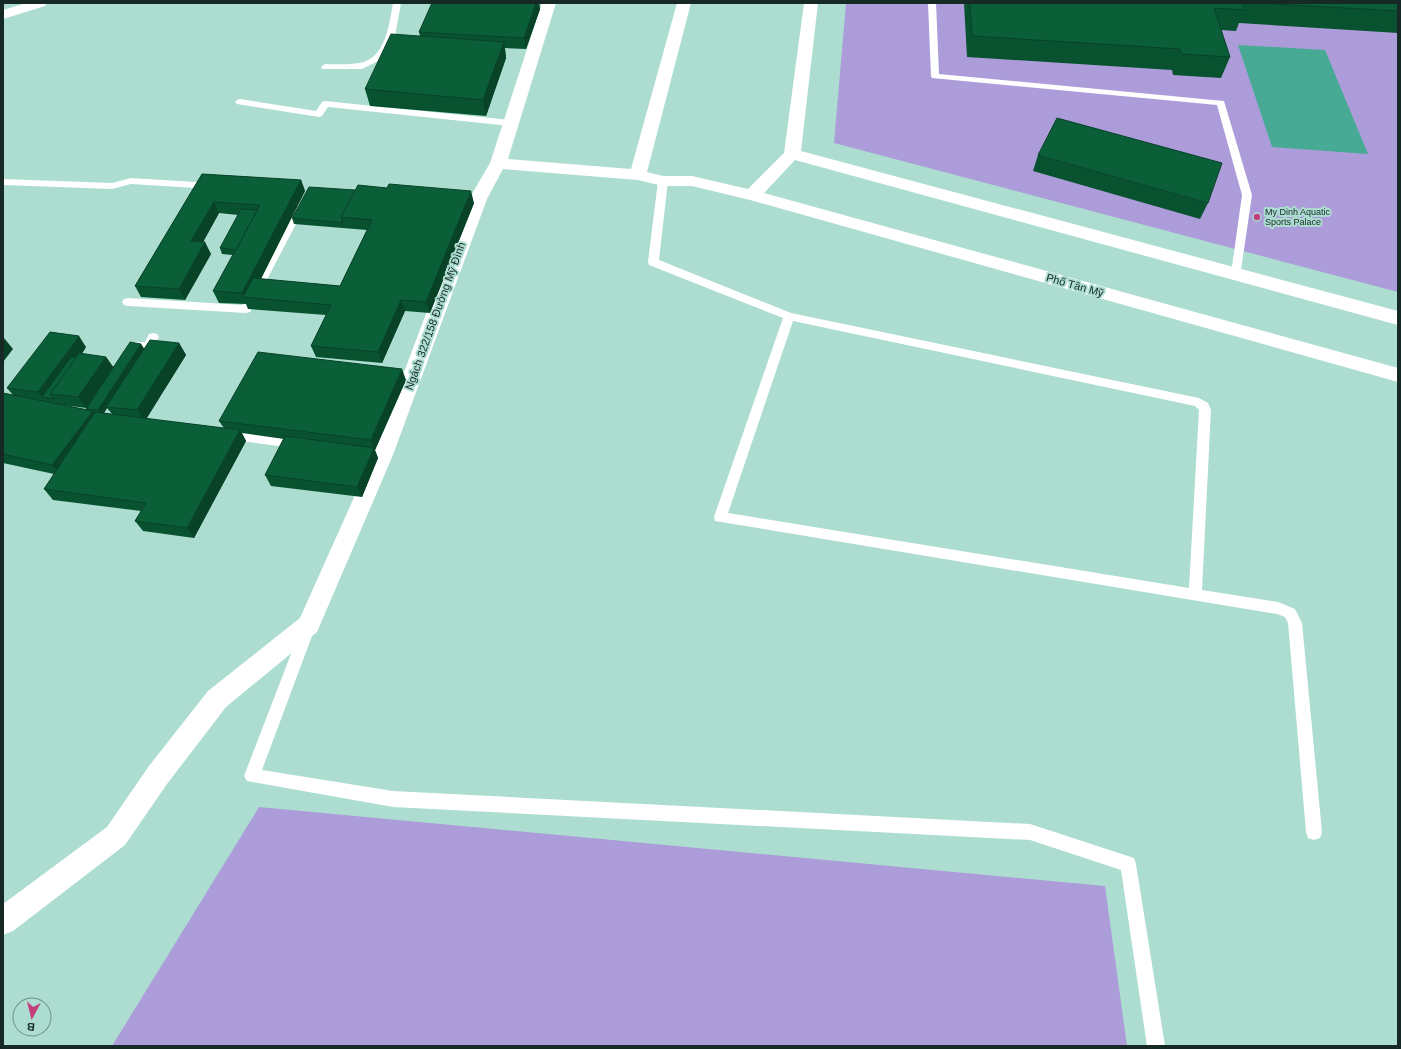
<svg xmlns="http://www.w3.org/2000/svg" width="1401" height="1049" font-family="Helvetica,sans-serif">
<style>
.green{fill:#ac9cd9}
.water{fill:#46aa94}
.lines{fill:none;stroke-linecap:round;stroke-linejoin:round}
.lane{fill:#fff;fill-rule:evenodd}
.street{fill:#fff;fill-rule:evenodd}
.wall{fill:#095230;fill-rule:evenodd}
.shaded-wall{fill:#084227}
.building{fill:#0b5f38;stroke:#084227}
.poi-dot{fill:#c63f7d;stroke:#acddd0;stroke-width:1.5}
.labels{text-anchor:middle;dominant-baseline:central;stroke-width:4;stroke-linejoin:round;paint-order:stroke}
.far-poi-label{font-size:9px;fill:#162924;stroke:#acddd0;text-anchor:start}
.street-label{font-size:11px;fill:#162924;stroke:#acddd0}
</style>
<rect width="100%" height="100%" fill="#acddd0"/>
<!-- green -->
<g class="green">
<polygon points="846,3 1398,3 1398,292 834,143"/>
<polygon points="259,807 1105,886 1127,1046 112,1046"/>
</g>
<!-- water -->
<polygon class="water" points="1238,45 1325,50 1368,154 1272,147"/>
<g class="lines">
<!-- lane -->
<g class="lane">
<path d="M393,3H401L395,36L382,59L362,69H322L321,67L325,64C336,64 348,65 359,63C386,59 389,24 393,3Z"/>
<polygon points="928,3 936,3 939,74 1224,101 1252,195 1240,277 1232,277 1231,274 1242,195 1217,105 932,78 931,76"/>
<polygon points="240,99 316,111 322,102 325,101 510,120 515,123 510,126 328,107 322,116 319,117 237,104 235,102 237,100"/>
<polygon points="131,178 212,183 217,186 212,189 131,184 112,189 3,185 3,179 112,183"/>
<path d="M663,178L668,181L659,260L791,313L1199,398L1208,403L1211,410L1202,590L1278,602L1295,609L1302,623L1322,832L1320,838L1314,840L1308,838L1306,832L1288,623L1285,617L1277,614L715,521L714,517L783,318L649,265L648,262L658,181ZM793,321L1195,406L1199,410L1189,588L728,513Z"/>
<polygon points="301,202 306,205 250,312 246,313 128,306 124,305 122,302 124,299 128,298 243,305 296,205"/>
<polygon points="153,333 157,334 159,337 152,349 136,349 133,355 129,356 125,355 123,352 129,342 145,342 149,334"/>
<polygon points="226,429 300,439 304,441 306,444 304,447 300,449 226,439 222,437 220,434 222,431"/>
<polygon points="308,622 313,624 315,628 262,770 393,791 1030,824 1134,858 1136,864 1165,1046 1147,1046 1121,870 1030,840 393,807 247,781 244,776 301,628 303,624"/>
</g>
<!-- street -->
<g class="street">
<polygon points="26,3 47,3 45,6 3,19 3,10"/>
<polygon points="542,3 556,3 508,159 631,169 677,3 691,3 647,172 663,176 692,176 748,189 784,153 804,3 818,3 801,151 1398,311 1398,325 795,160 764,193 1398,368 1398,382 750,200 692,186 663,186 638,180 503,169 487,199 393,455 317,632 226,707 167,784 125,845 13,931 3,935 3,904 107,827 149,766 208,691 300,618 373,455 469,199 490,163"/>
</g>
</g>
<!-- wall -->
<g class="wall">
<polygon points="432,3 539,3 540,9 526,49 505,48 506,58 486,116 370,106 365,89 420,36 419,32"/>
<polygon points="964,3 1398,3 1398,33 1239,23 1236,31 1221,30 1230,57 1221,78 1173,75 1172,70 967,57"/>
<polygon points="1038,155 1208,203 1200,219 1033,171"/>
<polygon points="202,174 301,180 305,191 261,279 340,286 367,230 294,224 292,218 474,203 430,313 405,311 382,363 316,357 311,346 326,315 248,309 246,304 219,303 213,291 233,255 222,254 220,248 238,215 219,213 203,242 211,254 185,300 141,297 135,286"/>
<path d="M179,343L186,355L146,419L224,428L219,421L406,380L375,450L378,458L362,497L271,486L265,475L284,439L242,433L246,441L194,538L143,531L135,521L141,511L53,500L44,489L54,474L3,463V393L13,395L7,388L86,347L82,354L106,357L113,367L141,344L144,349ZM63,405L86,408L87,410ZM107,408L112,414L104,413Z"/>
</g>
<!-- shaded-wall -->
<g class="shaded-wall">
<polygon points="536,3 539,3 540,9 526,49 524,38"/>
<polygon points="504,42 506,58 486,116 483,100"/>
<polygon points="301,180 305,191 251,298 244,297 242,293"/>
<polygon points="471,191 474,203 430,313 426,302"/>
<polygon points="214,202 219,213 197,253 191,241"/>
<polygon points="205,242 211,254 185,300 179,289"/>
<polygon points="401,300 405,311 382,363 378,352"/>
<polygon points="79,336 86,347 53,394 50,394 42,397 38,392"/>
<polygon points="4,338 13,349 3,362 3,340"/>
<polygon points="179,343 186,355 145,421 137,410"/>
<polygon points="141,344 145,350 106,407 107,408 102,416 98,410"/>
<polygon points="106,357 114,368 86,408 78,397"/>
<polygon points="402,369 406,380 375,450 371,440"/>
<polygon points="93,411 101,422 61,475 52,465"/>
<polygon points="240,430 246,441 194,538 187,528"/>
<polygon points="374,448 378,458 362,497 357,487"/>
</g>
<!-- building -->
<g class="building">
<polygon points="432,3 536,3 524,38 419,32"/>
<polygon points="970,3 1242,3 1245,10 1214,8 1230,57 1182,54 1180,49 972,36"/>
<polygon points="1256,3 1398,3 1398,11"/>
<polygon points="391,34 504,42 483,100 365,89"/>
<polygon points="1057,118 1222,163 1208,203 1038,155"/>
<polygon points="202,174 301,180 242,293 213,291 260,205 214,202 191,241 205,242 179,289 135,286"/>
<polygon points="389,184 471,191 426,302 401,300 378,352 311,346 331,305 243,297 253,278 340,286 372,220 341,217 358,185 387,188"/>
<polygon points="309,187 355,190 341,217 343,223 292,218"/>
<polygon points="241,209 257,210 236,250 220,248"/>
<polygon points="50,332 79,336 38,392 7,388"/>
<polygon points="150,340 179,343 137,410 106,407"/>
<polygon points="130,342 141,344 98,410 86,409"/>
<polygon points="258,352 402,369 371,440 219,421"/>
<polygon points="79,353 106,357 78,397 50,394"/>
<polygon points="71,357 76,358 50,394 54,399 42,397"/>
<polygon points="3,393 93,411 52,465 3,454"/>
<polygon points="95,412 240,430 187,528 135,521 146,503 44,489"/>
<polygon points="285,436 374,448 357,487 265,475"/>
</g>
<!-- markers -->
<circle class="poi-dot" cx="1257" cy="217" r="4"/>
<g class="labels">
<!-- far-poi labels -->
<g class="far-poi-label">
<text x="1265" y="212">My Dinh Aquatic<tspan x="1265" dy="10">Sports Palace</tspan></text>
</g>
<!-- street labels -->
<g class="street-label">
<text transform="translate(1075 285) rotate(16)">Phố Tân Mỹ</text>
<text transform="translate(435 316) rotate(-70)">Ngách 322/158 Đường Mỹ Đình</text>
</g>
</g>
<!-- border -->
<rect width="1401" height="1049" fill="none" stroke="#162924" stroke-width="8"/>
<!-- north arrow -->
<g transform="translate(32 1017) rotate(187)"><circle r="19" fill="#acddd0" stroke="#70958b"/>
<path d="M0-3L7 15L0 10L-7 15Z" fill="#c63f7d"/>
<text y="-6" font-size="11" font-weight="bold" text-anchor="middle" fill="#162924">B</text>
</g>
</svg>
